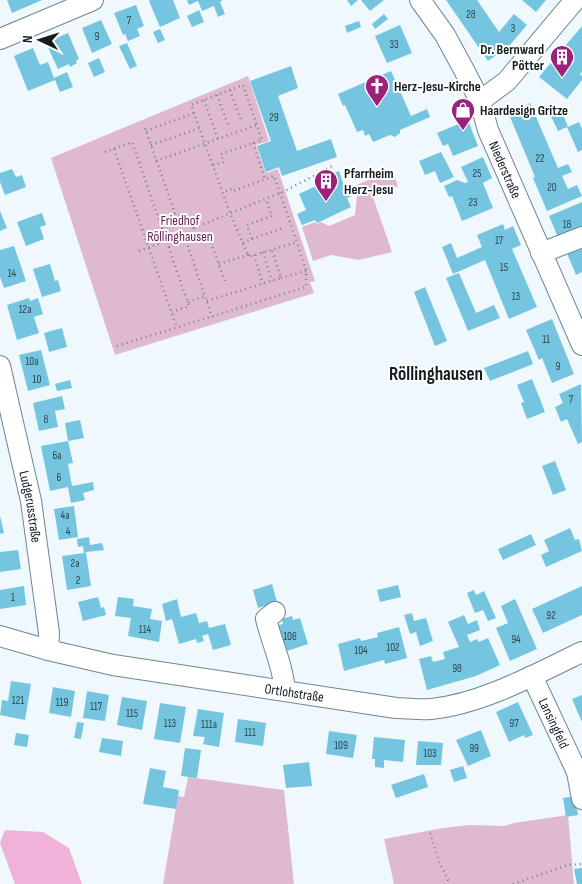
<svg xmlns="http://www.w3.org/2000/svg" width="582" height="884" font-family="'Sofia Sans Condensed',sans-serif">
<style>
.green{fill:#dfb9d0}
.forest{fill:#f0b2d8}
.building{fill:#75c5e0}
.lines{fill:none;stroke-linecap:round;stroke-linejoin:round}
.minor-casing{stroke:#6f868e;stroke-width:22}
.path{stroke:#7a8387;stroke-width:2.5;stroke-dasharray:1 4;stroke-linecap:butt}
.minor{stroke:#fff;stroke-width:20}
.labels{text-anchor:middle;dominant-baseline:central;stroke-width:4;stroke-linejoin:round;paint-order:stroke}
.number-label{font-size:11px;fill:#2c464f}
.poi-label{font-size:14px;font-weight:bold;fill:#131c1f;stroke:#fff;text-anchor:start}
.street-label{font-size:14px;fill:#131c1f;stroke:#fff}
.park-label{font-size:14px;fill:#641d4f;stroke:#fff}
.district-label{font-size:19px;font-weight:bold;fill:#131c1f;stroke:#fff}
</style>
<rect width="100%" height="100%" fill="#eff9fd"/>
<!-- green -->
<g class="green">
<polygon points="248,76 269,141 256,145 266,173 278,169 315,281 310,282 314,293 115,355 51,158"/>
<polygon points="392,170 398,186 373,197 392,252 359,260 331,255 313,261 302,227 315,222 316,224 321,222 329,226 355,215 357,196 354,186"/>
<polygon points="188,777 284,790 294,884 163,884 178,796 184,797"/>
<polygon points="568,815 574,884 394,884 384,839 443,828 469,825 505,826 514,823"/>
</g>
<!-- forest -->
<polygon class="forest" points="5,830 43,832 69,848 82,884 15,884 0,843"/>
<!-- building -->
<g class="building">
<polygon points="7,0 42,0 12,13"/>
<polygon points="150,0 173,0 180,18 160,27 149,1"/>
<polygon points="187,0 223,0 220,2 225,14 218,17 214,6 202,11 198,1 189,5"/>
<polygon points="347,0 358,0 351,6"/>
<polygon points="361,0 384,0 370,11"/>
<polygon points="446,0 477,0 499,32 514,14 527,25 509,46 488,61"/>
<polygon points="522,0 546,0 536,12"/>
<polygon points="136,5 144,26 137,29 140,36 128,41 125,34 123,35 114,13"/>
<polygon points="199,10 204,22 192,27 187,16"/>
<polygon points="384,14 388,19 375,29 372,24"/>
<polygon points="101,20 112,44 92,53 82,28"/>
<polygon points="359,21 361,27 347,33 345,26"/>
<polygon points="400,25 412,53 387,63 375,36"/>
<polygon points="582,26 582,72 580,74 582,76 582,80 567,99 539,77"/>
<polygon points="160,29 165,40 158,43 153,32"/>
<polygon points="68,33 79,59 76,61 77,63 70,67 69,64 58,69 46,43"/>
<polygon points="127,43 137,66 130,69 119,46"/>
<polygon points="33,48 40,65 48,62 54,78 67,72 73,87 60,92 55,80 28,91 14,56"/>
<polygon points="99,58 105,72 94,77 88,63"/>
<polygon points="291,66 298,88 278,96 297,151 331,139 337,157 282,176 279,167 266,172 257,146 271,141 250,81"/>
<polygon points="391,71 411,116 427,109 430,117 400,130 400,133 395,137 390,135 373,142 369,134 365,136 363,130 357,132 345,105 343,106 338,94"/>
<polygon points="530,103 558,168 568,164 572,172 562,176 568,189 577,185 582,196 547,211 533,178 535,177 508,112"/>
<polygon points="560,107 568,127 579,122 582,129 582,150 578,152 567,127 558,131 549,112"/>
<polygon points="468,120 478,146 453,156 448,144 443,146 437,133"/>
<polygon points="441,152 454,177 440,183 435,171 425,175 419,161"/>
<polygon points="483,157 492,178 483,183 493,208 462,221 452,196 449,197 444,186 457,180 465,183 468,182 461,167"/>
<polygon points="12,169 16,177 22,175 26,187 5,195 0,182 0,173"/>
<polygon points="339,171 344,186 349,187 352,196 347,198 351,207 317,223 315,220 302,225 297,214 306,210 299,194 316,186 314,182"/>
<polygon points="582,202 582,233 560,242 549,216"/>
<polygon points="0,211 7,228 0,231"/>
<polygon points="42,213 46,225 40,227 44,239 26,246 17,222"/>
<polygon points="503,224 505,230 513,226 521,245 512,249 537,307 509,319 485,260 453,274 442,247 451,243 457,258 482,247 477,235"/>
<polygon points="582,244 582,272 576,275 566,251"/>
<polygon points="14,246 26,281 4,288 0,277 0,250"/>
<polygon points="50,264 55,281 58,280 61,291 42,297 33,269"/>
<polygon points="459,273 476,313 494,305 500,318 468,331 446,278"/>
<polygon points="425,287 447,341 435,346 414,292"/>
<polygon points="29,298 30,301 38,298 43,314 34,317 39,333 17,340 7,305"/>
<polygon points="552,319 574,374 552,383 542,358 539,360 526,330"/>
<polygon points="62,328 67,347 49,352 44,333"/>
<polygon points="41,350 50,385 28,391 19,355"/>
<polygon points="528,351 533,364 490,381 484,368"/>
<polygon points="532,379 545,412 527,419 521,403 524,402 517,385"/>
<polygon points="70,380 72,388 57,391 55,384"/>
<polygon points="581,384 582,442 578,444 567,419 561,422 555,407 563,403 559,394"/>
<polygon points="62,396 65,409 55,411 58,427 39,431 33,403"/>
<polygon points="80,420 84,438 68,441 65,423"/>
<polygon points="68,441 73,463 68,464 72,486 93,482 94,490 83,493 85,500 71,503 68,487 50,491 41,446"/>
<polygon points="555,461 566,490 553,495 542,466"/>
<polygon points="74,506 78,537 59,540 54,509"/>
<polygon points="0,516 4,533 0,534"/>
<polygon points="570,528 575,540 579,539 582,551 546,567 541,555 549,551 544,540"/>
<polygon points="531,534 536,545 503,560 498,549"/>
<polygon points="89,537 90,545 102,543 104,550 86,552 91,586 67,590 62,556 84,553 83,546 78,547 77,539"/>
<polygon points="18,550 21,569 0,572 0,552"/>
<polygon points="272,584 277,602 258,608 253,590"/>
<polygon points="398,585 401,597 380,602 377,590"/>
<polygon points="24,586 26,605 0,609 0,590"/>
<polygon points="582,586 582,615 543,633 532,609"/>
<polygon points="474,590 476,595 484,591 496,618 488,621 483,610 475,613 467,593"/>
<polygon points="98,597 101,608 104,607 106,615 83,621 78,602"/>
<polygon points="118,597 134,599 133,606 152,609 150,619 162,621 159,642 128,636 131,618 115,616"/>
<polygon points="177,599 181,617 196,613 199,623 207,621 209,628 225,624 231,645 213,650 208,634 202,636 204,641 197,643 196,639 179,644 172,619 166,621 162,604"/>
<polygon points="515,599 537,649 510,661 496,628 508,623 501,606"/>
<polygon points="412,613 414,621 426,618 433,641 420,646 416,632 410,634 404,615"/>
<polygon points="464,615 468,624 477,620 480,630 467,635 470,642 477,639 479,642 488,638 500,665 476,676 427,690 419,659 431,656 433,662 445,659 443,652 459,647 448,622"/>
<polygon points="292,616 293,620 300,618 308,644 284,652 272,627 283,624 282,619"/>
<polygon points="399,627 407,658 385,664 384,660 344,671 338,644 360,638 361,641 378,637 377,633"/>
<polygon points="11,681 31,684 25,720 0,715 2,700 8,701"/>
<polygon points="53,687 75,691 71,717 49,713"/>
<polygon points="87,691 109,695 105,721 83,718"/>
<polygon points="582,695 582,722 572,699"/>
<polygon points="122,697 147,701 142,730 117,725"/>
<polygon points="518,702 533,735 525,738 524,735 509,742 496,712"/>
<polygon points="160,703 186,707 180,743 154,739"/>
<polygon points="198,709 224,713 219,747 203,744 205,737 193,736"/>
<polygon points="238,719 266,723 263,746 235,742"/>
<polygon points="77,722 84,723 81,739 74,738"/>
<polygon points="481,730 491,756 468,766 456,740"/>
<polygon points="329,731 357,735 353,758 326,754"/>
<polygon points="16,733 29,735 27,747 14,745"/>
<polygon points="374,737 405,740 403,762 384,760 384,768 375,767 375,759 372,759"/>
<polygon points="102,738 123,741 121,756 99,752"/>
<polygon points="418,741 443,743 441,765 416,765"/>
<polygon points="185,748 201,750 197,778 181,776"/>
<polygon points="309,762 312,786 286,788 283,765"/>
<polygon points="463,766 467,778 454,782 450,770"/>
<polygon points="150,768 166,771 163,787 179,790 176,809 143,804"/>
<polygon points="424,774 428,787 396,798 391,785"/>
<polygon points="575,796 578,815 566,817 563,798"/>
<polygon points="582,868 582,884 577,884 574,869"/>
</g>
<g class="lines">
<!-- minor casing -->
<g class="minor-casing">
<g id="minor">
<path id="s1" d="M420,0L445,35L464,70L480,101L488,130L582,345"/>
<polyline points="0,39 93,0"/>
<polyline points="480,101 507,81 575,0"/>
<polyline points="541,253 582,237"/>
<path id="s2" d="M0,366L31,501L49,633L48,650"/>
<path d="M275,612L266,619C272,644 283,665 285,691"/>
<path id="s3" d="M0,636L48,650L113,665L396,708C407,708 419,710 431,709C482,704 536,674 582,652"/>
<path id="s4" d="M532,676L577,772L582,799"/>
</g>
</g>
<!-- path -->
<g class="path">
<polyline points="230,90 241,120"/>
<polyline points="217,95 228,125"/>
<polyline points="204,100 218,139"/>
<polyline points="145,128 178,222"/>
<polyline points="146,131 194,113"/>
<polyline points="253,143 265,179"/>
<polyline points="151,145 200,128"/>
<polyline points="114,149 177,328"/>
<polyline points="105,152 132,142 189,306 172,312"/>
<polyline points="156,161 257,125"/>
<polyline points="213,165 224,162 221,154 262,140 243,85 191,105 230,213 248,255"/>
<polyline points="162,228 190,218 197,237"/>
<polyline points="194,228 285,191 334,165"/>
<polyline points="252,239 283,228"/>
<polyline points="186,241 212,317"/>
<polyline points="243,243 252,239 247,225 272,216 266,199"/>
<polyline points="169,247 197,237 198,241 209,238 226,284"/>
<polyline points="139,251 166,241"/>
<polyline points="263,252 272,281"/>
<polyline points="254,255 263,284"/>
<polyline points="219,264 248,255 248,257 297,242 274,176 233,191 232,189 223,192"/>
<polyline points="281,278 306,271"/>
<polyline points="207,301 281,278 272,250"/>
<polyline points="188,302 205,296"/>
<polyline points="117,346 306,287 306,271 297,242"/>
<polyline points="430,833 440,864 450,884"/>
<polyline points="513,884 568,865 582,864"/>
</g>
<!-- minor -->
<use href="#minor" class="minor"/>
</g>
<!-- icons -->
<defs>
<g id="building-pin" transform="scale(1.25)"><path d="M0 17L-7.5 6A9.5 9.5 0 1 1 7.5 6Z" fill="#9b217a" stroke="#fff"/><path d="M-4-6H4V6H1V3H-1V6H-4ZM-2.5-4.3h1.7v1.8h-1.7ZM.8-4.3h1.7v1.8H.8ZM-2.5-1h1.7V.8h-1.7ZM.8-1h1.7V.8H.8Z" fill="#fff"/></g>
<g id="church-pin" transform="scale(1.25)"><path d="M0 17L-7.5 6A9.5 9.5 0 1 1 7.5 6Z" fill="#9b217a" stroke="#fff"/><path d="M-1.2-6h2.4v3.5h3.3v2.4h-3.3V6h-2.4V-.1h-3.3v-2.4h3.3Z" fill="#fff"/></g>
<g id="shop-pin" transform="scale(1.25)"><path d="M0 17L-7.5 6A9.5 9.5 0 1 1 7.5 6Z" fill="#9b217a" stroke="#fff"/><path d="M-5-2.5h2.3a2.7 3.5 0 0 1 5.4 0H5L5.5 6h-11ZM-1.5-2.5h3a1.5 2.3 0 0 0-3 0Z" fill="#fff"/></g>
</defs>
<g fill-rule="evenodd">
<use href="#building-pin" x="562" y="57"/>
<use href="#church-pin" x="377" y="86"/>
<use href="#shop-pin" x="463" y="110"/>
<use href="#building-pin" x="326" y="181"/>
</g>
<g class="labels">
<!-- number labels -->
<g class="number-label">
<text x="471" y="14">28</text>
<text x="129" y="20">7</text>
<text x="513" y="28">3</text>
<text x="97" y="36">9</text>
<text x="394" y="44">33</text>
<text x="274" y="117">29</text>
<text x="540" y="158">22</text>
<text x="477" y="173">25</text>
<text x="552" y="187">20</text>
<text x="473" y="202">23</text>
<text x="567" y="224">18</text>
<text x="499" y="240">17</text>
<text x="504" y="267">15</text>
<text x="12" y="273">14</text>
<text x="516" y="296">13</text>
<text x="25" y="309">12a</text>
<text x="546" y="339">11</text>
<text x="32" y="361">10a</text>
<text x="558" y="366">9</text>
<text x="37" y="379">10</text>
<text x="571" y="399">7</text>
<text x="46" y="419">8</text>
<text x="57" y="455">6a</text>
<text x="59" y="477">6</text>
<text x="65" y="515">4a</text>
<text x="68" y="531">4</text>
<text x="75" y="563">2a</text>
<text x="78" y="580">2</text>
<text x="13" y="597">1</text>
<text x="551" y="615">92</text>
<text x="145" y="629">114</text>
<text x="290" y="636">106</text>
<text x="516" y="639">94</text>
<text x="393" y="647">102</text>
<text x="361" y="650">104</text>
<text x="457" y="668">98</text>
<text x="18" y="700">121</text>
<text x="62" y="702">119</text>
<text x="96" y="706">117</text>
<text x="132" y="713">115</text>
<text x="170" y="723">113</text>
<text x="514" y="723">97</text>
<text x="209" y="724">111a</text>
<text x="250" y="732">111</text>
<text x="341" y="745">109</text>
<text x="474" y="748">99</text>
<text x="430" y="753">103</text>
</g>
<!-- poi labels -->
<g class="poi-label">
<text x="544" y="49" text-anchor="end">Dr. Bernward<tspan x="544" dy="16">Pötter</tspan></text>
<text x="394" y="86">Herz-Jesu-Kirche</text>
<text x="480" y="110">Haardesign Gritze</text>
<text x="344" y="173">Pfarrheim<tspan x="344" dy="16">Herz-Jesu</tspan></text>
</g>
<!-- street labels -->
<g class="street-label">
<text stroke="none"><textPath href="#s1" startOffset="191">Niederstraße</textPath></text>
<text stroke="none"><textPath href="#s2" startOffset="144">Ludgerusstraße</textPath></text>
<text stroke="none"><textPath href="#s3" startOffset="300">Ortlohstraße</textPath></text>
<text stroke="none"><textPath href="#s4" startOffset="52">Lansingfeld</textPath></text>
</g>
<!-- park labels -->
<g class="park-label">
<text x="180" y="220">Friedhof<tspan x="180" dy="16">Röllinghausen</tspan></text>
</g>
<!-- district labels -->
<g class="district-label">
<text x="436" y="374">Röllinghausen</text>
</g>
</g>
<!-- north arrow -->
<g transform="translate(40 40) rotate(274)" stroke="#ffffff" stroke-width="4" paint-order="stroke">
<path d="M0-4L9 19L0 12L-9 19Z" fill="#131c1f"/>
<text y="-8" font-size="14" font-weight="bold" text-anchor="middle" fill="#131c1f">N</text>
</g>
</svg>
